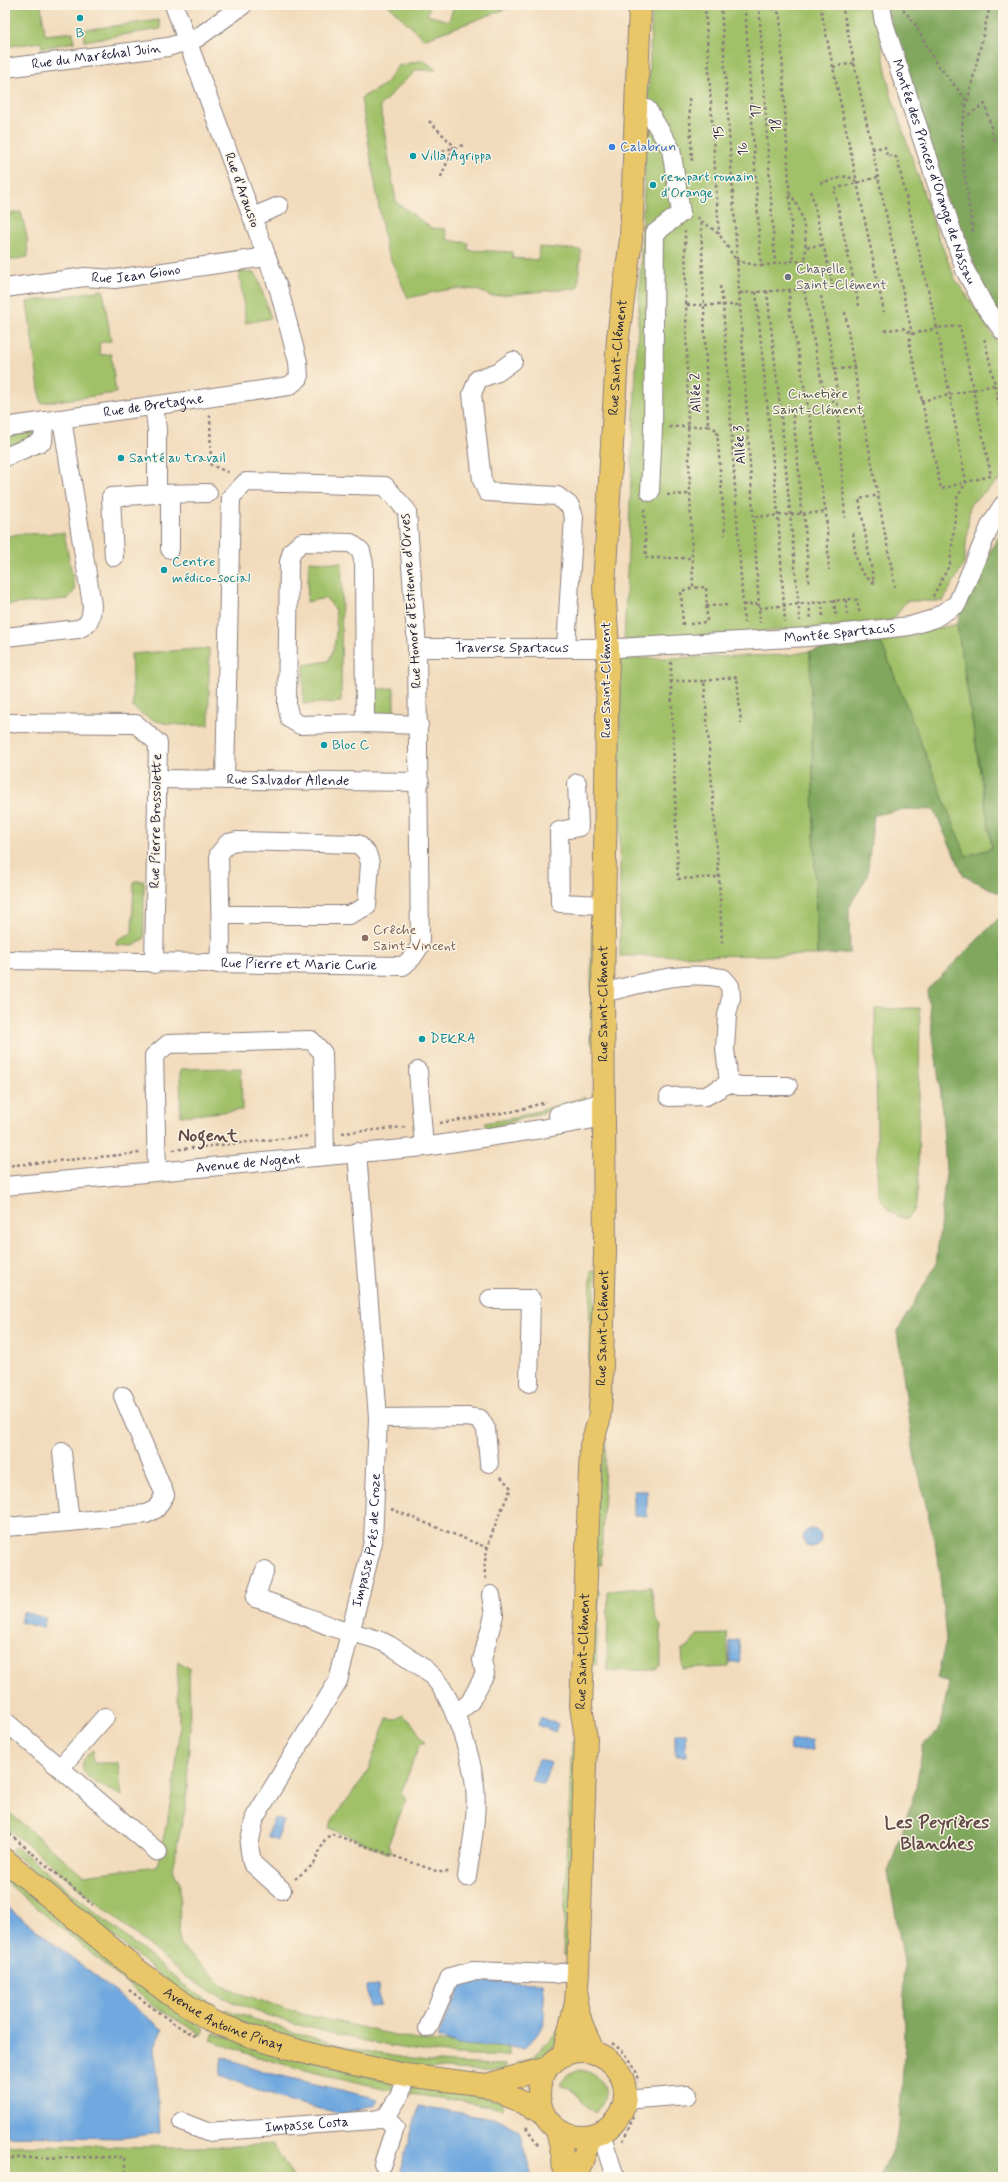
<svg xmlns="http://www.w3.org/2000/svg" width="1008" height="2182" font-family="Mynerve,sans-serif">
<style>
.green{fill:#a1c169;stroke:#627252}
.forest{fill:#80a75d;stroke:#51644c}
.water{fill:#70a8df;stroke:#49658d}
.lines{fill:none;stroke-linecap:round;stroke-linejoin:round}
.minor-casing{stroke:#8a7e7c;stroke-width:20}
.major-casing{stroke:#8a7e7c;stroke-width:24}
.path{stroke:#8a7e7c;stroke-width:2.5;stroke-dasharray:3 3;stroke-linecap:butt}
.minor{stroke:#fff;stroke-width:18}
.major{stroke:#e9c769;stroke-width:22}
.culture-dot{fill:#0f9aa8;stroke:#fcf5e5;stroke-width:1.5}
.shop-dot{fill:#3f7fe0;stroke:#fcf5e5;stroke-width:1.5}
.worship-dot{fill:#6b7280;stroke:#fcf5e5;stroke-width:1.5}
.education-dot{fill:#8d6e63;stroke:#fcf5e5;stroke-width:1.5}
.labels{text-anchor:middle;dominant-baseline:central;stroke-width:3;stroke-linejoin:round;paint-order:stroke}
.culture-label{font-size:14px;fill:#0d838f;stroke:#fcf5e5;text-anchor:start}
.street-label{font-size:14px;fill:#22223b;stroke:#fcf5e5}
.shop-label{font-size:14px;fill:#366cbe;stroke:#fcf5e5;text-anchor:start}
.worship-label{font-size:14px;fill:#5b616d;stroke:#fcf5e5;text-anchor:start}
.park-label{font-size:14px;fill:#4e5a4b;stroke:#fcf5e5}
.education-label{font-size:14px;fill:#785e54;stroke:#fcf5e5;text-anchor:start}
.district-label{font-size:18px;font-weight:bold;fill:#614a48;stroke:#fcf5e5}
</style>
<rect width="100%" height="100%" fill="#fcf5e5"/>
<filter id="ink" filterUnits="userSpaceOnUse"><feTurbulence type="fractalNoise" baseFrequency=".025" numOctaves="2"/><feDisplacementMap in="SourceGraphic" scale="8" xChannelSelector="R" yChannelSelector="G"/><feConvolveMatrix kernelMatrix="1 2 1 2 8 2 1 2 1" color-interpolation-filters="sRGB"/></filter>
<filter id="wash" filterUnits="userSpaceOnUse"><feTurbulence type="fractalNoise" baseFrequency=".012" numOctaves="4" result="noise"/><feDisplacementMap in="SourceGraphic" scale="16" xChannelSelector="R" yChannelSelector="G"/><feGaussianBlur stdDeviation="0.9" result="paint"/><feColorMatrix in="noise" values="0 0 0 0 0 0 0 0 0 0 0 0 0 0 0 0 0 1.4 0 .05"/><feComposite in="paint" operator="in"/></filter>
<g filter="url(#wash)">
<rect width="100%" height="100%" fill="#f2dbbc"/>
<!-- green -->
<g class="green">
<polygon points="5,5 41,5 45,35 73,32 74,42 42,48 41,42 10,46"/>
<polygon points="388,5 430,5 427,15 449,21 454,5 517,5 424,39"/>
<polygon points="652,5 874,5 890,92 938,236 955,279 981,316 1003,352 1003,477 970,504 964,564 943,601 906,601 893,620 803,629 624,640"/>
<polygon points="159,20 161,29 84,41 83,30"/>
<path d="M423,60L437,70H417L398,87L380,106L396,202L431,228L445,229L448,240L468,243V250L512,252V258L538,260L539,247L581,250L578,288L490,296C467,281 433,293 408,298L386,249L361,98L384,85L398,66Z"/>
<polygon points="21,212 27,237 28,257 6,261 5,214"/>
<polygon points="239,271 253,273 257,276 271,318 246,323"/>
<polygon points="103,290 111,341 99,343 100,355 111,354 116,393 41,403 27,302"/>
<polygon points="33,432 38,432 35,436 5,448 5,435"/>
<polygon points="64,533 75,590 68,599 5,605 5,537 18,534"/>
<path d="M309,561L342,563L341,702L303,704L304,665L328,661C336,650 338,625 335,611C334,606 329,602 325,598L307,602Z"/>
<polygon points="957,624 992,848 966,857 881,642"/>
<path d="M209,648V725C181,725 156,728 133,707L131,654Z"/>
<polygon points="810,651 817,955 620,956 620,659 790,655"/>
<polygon points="394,688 394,718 375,721 371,713 370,690"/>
<polygon points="134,881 144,881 144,939 134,946 116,945 117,940 132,933"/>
<polygon points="592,915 596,915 595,1047 590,1042"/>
<path d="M920,1008L918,1185C916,1197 918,1213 906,1219C891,1215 885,1207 878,1194L875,1009Z"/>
<polygon points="241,1068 242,1110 181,1116 180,1069"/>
<polygon points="585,1097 586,1100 487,1129 485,1123 514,1118"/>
<polygon points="591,1271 596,1271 592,1381 588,1382"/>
<polygon points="603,1437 606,1438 601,1565 594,1565 599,1447"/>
<polygon points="651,1587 656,1618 661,1627 661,1664 656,1670 607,1671 608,1591"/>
<polygon points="593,1590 599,1590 596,1665 590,1664"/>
<polygon points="727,1634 729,1667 683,1669 682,1649 689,1647 697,1635"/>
<path d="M178,1661L189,1668L190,1727L186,1805L172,1869L180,1883L179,1945L227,1989L302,2014L417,2040L509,2048V2056C449,2058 398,2049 340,2035C284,2022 234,2008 185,1976L5,1826V1809L83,1875L157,1866C168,1820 177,1775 179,1728C179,1705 176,1684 178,1661Z"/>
<polygon points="403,1715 411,1722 425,1742 419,1746 401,1793 406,1799 388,1845 391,1852 387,1853 329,1828 333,1819 367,1773 387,1718 397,1719"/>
<polygon points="572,1741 578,1741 570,1956 563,1955"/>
<path d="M93,1750V1763H118L122,1796C105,1788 62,1771 93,1750Z"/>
<polygon points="15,1846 190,1990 216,2005 213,2012 179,1991 11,1852"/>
<polygon points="5,1872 155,1996 189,2020 205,2029 202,2035 155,2007 5,1881"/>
<path d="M225,2009C281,2029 340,2048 399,2057C434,2063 469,2064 505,2065V2071L416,2068L297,2042L222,2016Z"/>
<path d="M557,2031H561C555,2052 538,2062 519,2071L517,2062L527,2060L539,2052Z"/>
<path d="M214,2033L393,2083L392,2090C331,2076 269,2064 211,2040Z"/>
<path d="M579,2070C603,2072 614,2096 595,2113C578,2102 583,2093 560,2085L568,2074Z"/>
<polygon points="412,2086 462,2093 504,2102 502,2109 473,2103 410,2094"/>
<path d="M273,2144L293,2177H5V2146C94,2143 184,2151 273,2144Z"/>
</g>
<!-- forest -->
<g class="forest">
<polygon points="885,5 1003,5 1003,322 988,302 956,230"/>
<path d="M1003,530V895L964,876L934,810L905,809L874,815L867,877L849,907L850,953L817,955L810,651L881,642L966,856L992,848L957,624C967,590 984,560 1003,530Z"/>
<polygon points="1003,914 1003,2177 880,2177 898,2136 905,2043 904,1962 888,1872 915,1792 923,1745 939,1730 949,1683 937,1678 946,1640 938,1557 914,1454 897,1332 936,1265 946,1171 941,1096 927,990"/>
</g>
<!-- water -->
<g class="water">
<polygon points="634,1491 647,1491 647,1516 634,1515"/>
<circle cx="812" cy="1538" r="9"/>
<polygon points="23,1612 46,1618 43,1628 20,1622"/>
<polygon points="739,1640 740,1662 730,1662 730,1641"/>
<polygon points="541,1717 558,1724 555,1732 538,1725"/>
<polygon points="675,1734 685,1734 686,1756 675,1756"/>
<polygon points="812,1740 813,1750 791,1751 790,1741"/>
<polygon points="539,1759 551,1763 543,1785 531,1780"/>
<polygon points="274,1818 284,1821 277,1840 267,1836"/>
<polygon points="5,1905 162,2029 155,2047 160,2133 122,2138 5,2136"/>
<path d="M464,1981L542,1983C545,2015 550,2025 524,2048L458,2045L437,2037Z"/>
<polygon points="378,1985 380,2006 369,2007 367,1986"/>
<polygon points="222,2057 269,2073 379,2099 375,2105 342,2115 276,2097 220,2075"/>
<polygon points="419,2106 499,2119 519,2131 532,2177 398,2177"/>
</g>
</g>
<g filter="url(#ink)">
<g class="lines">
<!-- minor casing -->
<g class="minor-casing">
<g id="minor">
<path id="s1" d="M881,5L884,23L965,270L984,305L1003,331"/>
<path id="s2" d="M5,68L168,47L197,38L243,5"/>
<polyline points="647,109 671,149 681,213 655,233 653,428 650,492"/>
<polyline points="253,217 279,206"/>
<path id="s3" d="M5,288L85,277L115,279L266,257"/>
<polyline points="513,361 498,372 478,379 472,394 482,480 487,492 557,496 570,506 574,517 566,647"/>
<path id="s4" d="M5,427L289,386L299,378L298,362L279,290L174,5"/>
<polyline points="5,457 43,441 44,421"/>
<polyline points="158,494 208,493"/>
<polyline points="170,549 170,494"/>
<polyline points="114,557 111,497 157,494 157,429 154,406"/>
<path d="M5,637L78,629C91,624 91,617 92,605L62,419"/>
<path id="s5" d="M417,648H618L808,637L910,626L933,619L957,604L991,524L1003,505"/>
<polyline points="5,723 136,724 158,743 154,964"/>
<polyline points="365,723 364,564 361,551 351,543 302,542 292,551 289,562 287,705 290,719 300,725 365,723 419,725"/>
<path id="s6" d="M157,779L420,782"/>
<polyline points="577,783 579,827 559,831 560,903 604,905"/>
<path id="s7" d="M5,960L403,966L412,958L420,946L417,648L407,511L385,486L246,482L231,497L225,780"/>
<polyline points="218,964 221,941 219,854 228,843 237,841 358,844 367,853 370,863 367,906 349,915 221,915"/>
<path d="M603,993C643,983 682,970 723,978L730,986L731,998L727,1015L725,1049L729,1083L706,1096L669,1097"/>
<polyline points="418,1071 424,1147"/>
<polyline points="729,1083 740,1086 788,1086"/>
<polyline points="558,1115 604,1102"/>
<polyline points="157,1171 154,1056 168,1044 311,1040 323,1053 325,1156"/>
<path id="s8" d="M5,1186L424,1147L541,1129L604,1117"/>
<polyline points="490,1299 531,1299 529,1383"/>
<polyline points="378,1418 467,1417 480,1419 486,1429 489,1463"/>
<polyline points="62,1452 70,1522"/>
<polyline points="5,1527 70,1522 146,1514 156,1509 165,1495 123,1396"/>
<path d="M265,1570L255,1598C281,1605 306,1617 332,1627C350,1634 371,1635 389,1645C404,1654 429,1670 439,1684C456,1708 472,1758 475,1787C478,1816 471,1848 467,1877"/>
<polyline points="455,1715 470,1702 485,1674 482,1660 494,1615 491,1595"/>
<polyline points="5,1721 158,1852"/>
<polyline points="60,1768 105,1717"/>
<path id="s9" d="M282,1890L252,1863L249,1845L255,1817L338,1681L373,1542L378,1418L357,1152"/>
<polyline points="428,2028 450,1977 473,1971 553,1974 578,1971"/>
<polyline points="624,2100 688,2095"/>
<path id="s10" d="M182,2122L207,2132L373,2120L386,2117L400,2095L405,2075"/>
<polyline points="601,2133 615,2177"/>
<polyline points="383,2164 395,2128 386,2117"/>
</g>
</g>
<!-- major casing -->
<g class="major-casing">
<g id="major">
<path id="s11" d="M5,1860L135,1968L171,1995L213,2022L264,2041L321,2057L405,2075L486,2085L542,2112"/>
<polyline points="576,2003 582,2026 594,2053"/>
<circle cx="582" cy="2094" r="43"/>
<path id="s12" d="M563,2055L576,2003L578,1971L586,1738L581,1706L591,1446L599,1420L601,1397L605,1251L603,993L608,648L604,587L618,337L631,239L640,5"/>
<polyline points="486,2085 547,2068"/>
<polyline points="557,2130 563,2157 564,2177"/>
<polyline points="576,2177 591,2137"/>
</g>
</g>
<!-- path -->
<g class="path">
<polyline points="705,5 719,234"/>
<polyline points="721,5 760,623"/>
<polyline points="755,5 771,7 780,14 793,261"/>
<polyline points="759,5 775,264"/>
<polyline points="820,5 884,312"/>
<polyline points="842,5 878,177"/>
<polyline points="899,5 914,22 934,60 965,98 964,105"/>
<polyline points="833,67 854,63"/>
<polyline points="689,98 692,161"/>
<polyline points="963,118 985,104 994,139 997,141 1003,140"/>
<polyline points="429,121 454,146 440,179"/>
<polyline points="872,149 885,147 887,156 894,156 897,158 937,328 960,326 991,476 966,482 957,498 950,564 932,598"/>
<polyline points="431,154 464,145"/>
<polyline points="820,183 847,176 856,181"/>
<polyline points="811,191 833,287"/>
<polyline points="697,217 719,234 736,260"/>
<polyline points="973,232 964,170 962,125 989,10 995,5"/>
<polyline points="807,247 824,245"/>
<polyline points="736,261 761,266 745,5"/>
<path d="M761,266L793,261L805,262C807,240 805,212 790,194"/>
<polyline points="720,286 723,304 744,623"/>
<polyline points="789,290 790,314 799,356 826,512 829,570"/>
<polyline points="767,291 782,425 800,621"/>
<polyline points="756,292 778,514 785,622"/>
<polyline points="740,293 804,289 823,389 837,405"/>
<polyline points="821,296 835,369 845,518"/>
<polyline points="687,305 741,305"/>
<polyline points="859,306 834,189 878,177 912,334 909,341 941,489 966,482 937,328 912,334 903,328 881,331"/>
<polyline points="845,312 854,368"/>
<polyline points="835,369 854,368 895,587"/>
<polyline points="995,385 1003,427"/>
<polyline points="921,401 995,385 984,337"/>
<polyline points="210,415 211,465 230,473"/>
<polyline points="793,415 799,474 801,514"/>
<polyline points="708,426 717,430 725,535"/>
<polyline points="669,427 708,426 701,221"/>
<polyline points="667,495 690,494"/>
<polyline points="644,509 646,558 692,558"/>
<polyline points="804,513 809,584"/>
<polyline points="755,517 826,512"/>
<path d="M853,533C856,555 854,570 874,583L859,499L879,495"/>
<polyline points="834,600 836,618"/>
<polyline points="846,600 847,615"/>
<polyline points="822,601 823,619"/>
<polyline points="809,603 811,620"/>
<polyline points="743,605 759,604"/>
<polyline points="706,606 730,605"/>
<polyline points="759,608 852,599 857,600 860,615"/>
<polyline points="690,624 707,622 706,587 693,588"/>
<polyline points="683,625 681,591 693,588 688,426 685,231"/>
<polyline points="671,662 671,681 704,681 719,877 722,944"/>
<polyline points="671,681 678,879 719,877"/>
<polyline points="704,681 737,677 741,723"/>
<polyline points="440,1123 515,1111 546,1102"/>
<polyline points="342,1133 405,1127"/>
<polyline points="173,1150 307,1136"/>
<polyline points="5,1166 140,1153"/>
<polyline points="391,1509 488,1548"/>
<path d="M486,1579C479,1554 501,1512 511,1488L500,1476"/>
<polyline points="5,1830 93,1905"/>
<polyline points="295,1879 314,1864 325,1839 332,1834 439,1872 450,1872"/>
<polyline points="129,1990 173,2023 197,2037"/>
<path d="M612,2043C626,2053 636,2064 638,2082"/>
<polyline points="526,2127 539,2146"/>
<polyline points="623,2141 634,2116"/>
<polyline points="5,2158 124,2157 126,2177"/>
<polyline points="134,2177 215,2173 215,2177"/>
</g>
<!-- minor -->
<use href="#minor" class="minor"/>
<!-- major -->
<use href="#major" class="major"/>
</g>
</g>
<!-- markers -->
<g class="culture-dot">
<circle cx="80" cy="18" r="4"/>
<circle cx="413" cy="156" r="4"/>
<circle cx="653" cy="185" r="4"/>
<circle cx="121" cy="458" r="4"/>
<circle cx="164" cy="570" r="4"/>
<circle cx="324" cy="745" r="4"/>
<circle cx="422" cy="1039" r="4"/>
</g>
<circle class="shop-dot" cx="612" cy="147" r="4"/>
<circle class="worship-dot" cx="788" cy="277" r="4"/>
<circle class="education-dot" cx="365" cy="938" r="4"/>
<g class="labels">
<!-- culture labels -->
<g class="culture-label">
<text x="80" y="33" text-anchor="middle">B</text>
<text x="421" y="156">Villa Agrippa</text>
<text x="661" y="177">rempart romain<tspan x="661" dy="16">d'Orange</tspan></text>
<text x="129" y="458">Santé au travail</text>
<text x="172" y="562">Centre<tspan x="172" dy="16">médico-social</tspan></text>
<text x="332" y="745">Bloc C</text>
<text x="430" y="1039">DEKRA</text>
</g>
<!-- street labels -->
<g class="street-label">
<text stroke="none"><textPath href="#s2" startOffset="92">Rue du Maréchal Juin</textPath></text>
<text transform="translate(756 111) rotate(-94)">17</text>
<text transform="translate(776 125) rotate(-93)">18</text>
<text transform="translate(719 133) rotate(-93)">15</text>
<text transform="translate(743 149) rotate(-93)">16</text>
<text stroke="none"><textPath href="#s1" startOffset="175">Montée des Princes d'Orange de Nassau</textPath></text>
<text transform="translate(242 190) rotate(70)">Rue d'Arausio</text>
<text stroke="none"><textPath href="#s3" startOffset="132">Rue Jean Giono</textPath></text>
<text stroke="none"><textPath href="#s12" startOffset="1702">Rue Saint-Clément</textPath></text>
<text transform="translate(696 393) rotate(-92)">Allée 2</text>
<text stroke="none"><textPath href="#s4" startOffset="150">Rue de Bretagne</textPath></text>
<text transform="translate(740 445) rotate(-94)">Allée 3</text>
<text transform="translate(411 601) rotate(-94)">Rue Honoré d'Estienne d'Orves</text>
<text stroke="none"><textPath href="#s5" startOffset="423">Montée Spartacus</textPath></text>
<text stroke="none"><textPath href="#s5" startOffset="95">Traverse Spartacus</textPath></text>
<text transform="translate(606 680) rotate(-90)">Rue Saint-Clément</text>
<text stroke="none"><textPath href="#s6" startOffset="131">Rue Salvador Allende</textPath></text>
<text transform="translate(156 821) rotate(-89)">Rue Pierre Brossolette</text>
<text stroke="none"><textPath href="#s7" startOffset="294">Rue Pierre et Marie Curie</textPath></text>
<text stroke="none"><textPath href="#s12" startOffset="1055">Rue Saint-Clément</textPath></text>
<text stroke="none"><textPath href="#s8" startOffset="244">Avenue de Nogent</textPath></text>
<text stroke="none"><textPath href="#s12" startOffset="731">Rue Saint-Clément</textPath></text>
<text stroke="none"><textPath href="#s9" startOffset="391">Impasse Prés de Croze</textPath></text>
<text stroke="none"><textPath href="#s12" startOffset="406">Rue Saint-Clément</textPath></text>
<text stroke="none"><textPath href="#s11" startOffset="272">Avenue Antoine Pinay</textPath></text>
<text stroke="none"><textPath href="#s10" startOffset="127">Impasse Costa</textPath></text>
</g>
<!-- shop labels -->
<g class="shop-label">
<text x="620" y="147">Calabrun</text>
</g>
<!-- worship labels -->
<g class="worship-label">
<text x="796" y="269">Chapelle<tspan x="796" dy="16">Saint-Clément</tspan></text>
</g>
<!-- park labels -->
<g class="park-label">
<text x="818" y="394">Cimetière<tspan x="818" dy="16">Saint-Clément</tspan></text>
</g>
<!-- education labels -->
<g class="education-label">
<text x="373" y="930">Crêche<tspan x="373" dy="16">Saint-Vincent</tspan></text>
</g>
<!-- district labels -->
<g class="district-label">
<text x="208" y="1136">Nogent</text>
<text x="937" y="1823">Les Peyrières<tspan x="937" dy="21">Blanches</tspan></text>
</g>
</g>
<!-- margin -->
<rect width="1008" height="2182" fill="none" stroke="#fcf5e5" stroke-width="20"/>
</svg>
